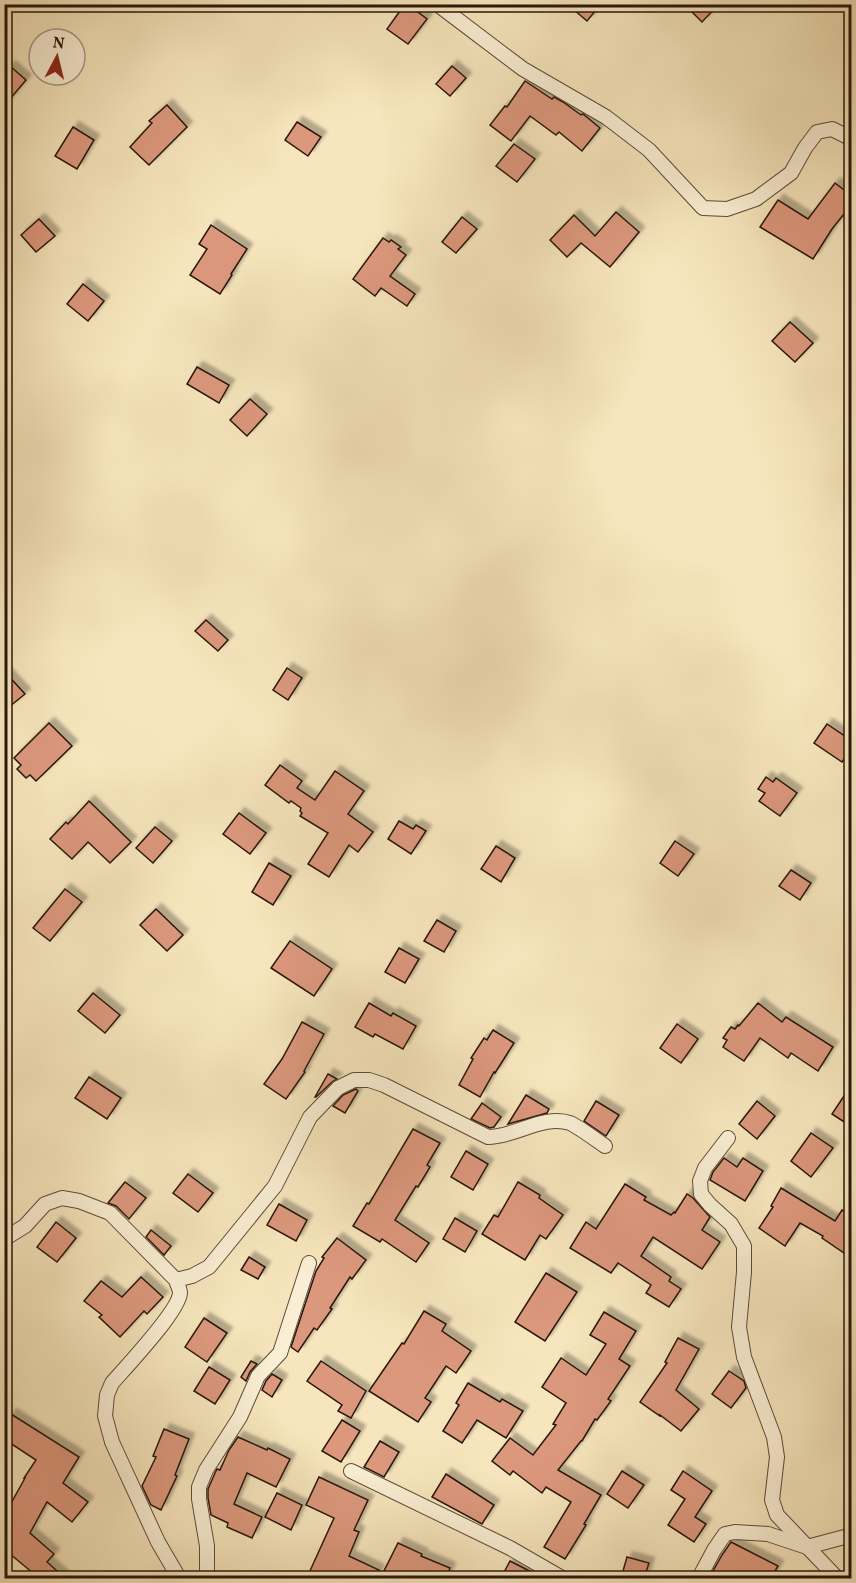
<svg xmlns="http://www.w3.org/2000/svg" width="856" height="1583" font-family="Vollkorn,serif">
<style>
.building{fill:#dc987d;stroke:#28170a;stroke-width:1.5;filter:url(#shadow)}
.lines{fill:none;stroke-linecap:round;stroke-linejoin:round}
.street-casing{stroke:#5c4b37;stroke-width:16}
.street{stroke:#faefd4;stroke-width:14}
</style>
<defs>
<filter id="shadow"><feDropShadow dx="5.5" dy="-5.5" stdDeviation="1.5" flood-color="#0004"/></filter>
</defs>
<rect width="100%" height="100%" fill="#f7e6bd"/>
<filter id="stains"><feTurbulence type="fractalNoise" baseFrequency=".00333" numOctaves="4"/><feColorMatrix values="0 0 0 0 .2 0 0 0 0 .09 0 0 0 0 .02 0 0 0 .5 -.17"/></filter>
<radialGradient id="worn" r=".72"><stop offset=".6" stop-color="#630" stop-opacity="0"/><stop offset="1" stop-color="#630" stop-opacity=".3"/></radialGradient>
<!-- building -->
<g class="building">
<polygon points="405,4 407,4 427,19 408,44 387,29"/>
<polygon points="567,4 601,4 587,21"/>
<polygon points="684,4 719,4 702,22"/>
<polygon points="10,66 26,80 4,106 4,72"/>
<polygon points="452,66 466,78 450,96 436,84"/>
<polygon points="525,81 552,99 554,97 563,102 581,115 583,114 600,128 582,151 559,132 556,135 530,116 511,141 490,125 505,106 507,107"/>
<polygon points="167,105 187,127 149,165 130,147 152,123 149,121"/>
<polygon points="297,122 321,137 308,156 285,140"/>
<polygon points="73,127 94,140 77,169 55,156"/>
<polygon points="514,144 535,159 517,182 496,166"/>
<polygon points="835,183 852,196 852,204 832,229 813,259 760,227 778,200 808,219"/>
<polygon points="616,212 639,232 610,267 581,243 567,257 550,240 574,215 595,236"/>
<polygon points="462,217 477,229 456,253 442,242"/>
<polygon points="39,219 55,236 36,252 21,235"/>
<polygon points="211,225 247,249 231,274 232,275 220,294 190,275 207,249 199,244"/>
<polygon points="383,238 389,242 391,240 401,247 398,249 406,255 390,276 415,294 407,306 381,288 375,296 353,279"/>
<polygon points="83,284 104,301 88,321 67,304"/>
<polygon points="790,322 813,343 795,362 772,341"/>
<polygon points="197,367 229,385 219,403 187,384"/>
<polygon points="250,399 267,414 247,436 230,420"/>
<polygon points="206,620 228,640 218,651 195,631"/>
<polygon points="287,668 302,678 288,700 273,690"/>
<polygon points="4,671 25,694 4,711"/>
<polygon points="49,723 72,746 36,781 30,775 26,778 17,769 21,765 14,758"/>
<polygon points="827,724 852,741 852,748 842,762 814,743"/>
<polygon points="280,765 302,781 297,788 315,800 335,771 364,791 348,814 373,832 358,852 349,845 329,877 308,864 328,833 300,816 302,813 300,811 301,808 291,801 289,803 265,785"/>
<polygon points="766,777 773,782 776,778 797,793 780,816 759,801 765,793 758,789"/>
<polygon points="89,801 131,842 110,863 88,842 72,859 50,839 66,822 68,824"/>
<polygon points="239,813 266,833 250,854 223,834"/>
<polygon points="399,821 413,829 416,825 426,831 411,854 388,839"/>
<polygon points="155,827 172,841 153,863 136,848"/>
<polygon points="675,841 694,854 678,876 660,863"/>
<polygon points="496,846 515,858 501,882 481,869"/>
<polygon points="269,863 291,876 273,905 252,892"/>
<polygon points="791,870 811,883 800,900 779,886"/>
<polygon points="65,889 82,902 50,941 33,928"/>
<polygon points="156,909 183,935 167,951 140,925"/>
<polygon points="437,920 456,931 444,952 424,941"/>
<polygon points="290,941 332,969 314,996 271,968"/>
<polygon points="399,948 419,959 405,983 385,972"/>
<polygon points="93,993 120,1015 105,1033 78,1011"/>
<polygon points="369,1003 391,1016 393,1013 416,1026 403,1049 375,1034 373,1037 355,1027"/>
<polygon points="758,1003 782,1022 786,1017 833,1047 818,1071 791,1053 788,1058 760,1038 744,1061 723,1047 727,1040 723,1038 731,1027 735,1029 738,1025 739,1026"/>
<polygon points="302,1022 324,1034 304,1071 305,1072 286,1099 264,1084 282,1059"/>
<polygon points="677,1024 698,1039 681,1063 660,1048"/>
<polygon points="493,1030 514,1043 495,1073 494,1072 480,1097 459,1085 473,1059 471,1058 484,1038 487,1040"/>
<polygon points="328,1074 337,1079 332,1082 316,1097 315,1097"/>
<polygon points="89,1077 121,1098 107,1119 75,1098"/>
<polygon points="852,1084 852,1127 832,1114"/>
<polygon points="356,1089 358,1091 345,1113 333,1106 343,1095"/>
<polygon points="526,1095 549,1109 547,1113 508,1124"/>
<polygon points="596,1101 619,1115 606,1136 584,1121"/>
<polygon points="757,1101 775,1116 757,1139 739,1124"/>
<polygon points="482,1103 501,1117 494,1127 490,1128 471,1119"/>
<polygon points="413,1129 440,1143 427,1165 430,1167 418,1187 416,1186 395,1220 429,1243 416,1262 382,1239 380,1242 353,1226 367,1203 369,1204"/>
<polygon points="811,1133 833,1148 811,1177 791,1161"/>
<polygon points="466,1151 488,1164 473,1190 451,1177"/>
<polygon points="724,1158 737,1167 743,1158 763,1171 745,1201 710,1180 713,1172"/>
<polygon points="188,1174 213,1193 198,1212 173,1193"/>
<polygon points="125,1182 146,1198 129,1219 116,1206 108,1203"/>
<polygon points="518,1182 540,1195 539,1198 563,1215 546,1239 540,1235 525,1260 482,1234 494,1215 498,1217"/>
<polygon points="625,1184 646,1197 644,1200 671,1215 674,1212 675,1213 687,1194 693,1198 710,1217 702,1230 720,1242 702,1269 653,1237 641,1256 671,1277 669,1281 681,1289 669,1307 646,1293 651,1285 618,1263 611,1273 570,1248 586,1222 596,1229"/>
<polygon points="781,1188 835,1221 842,1210 852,1216 852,1243 844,1253 822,1238 823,1236 800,1223 785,1246 759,1228 773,1207 771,1206"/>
<polygon points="279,1204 307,1220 296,1241 267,1225"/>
<polygon points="455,1218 477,1231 465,1252 443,1239"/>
<polygon points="56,1222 76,1238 57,1262 37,1247"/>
<polygon points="151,1230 171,1246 164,1255 146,1237"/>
<polygon points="337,1238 366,1260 352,1279 350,1277 330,1308 332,1309 317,1330 314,1328 298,1352 291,1347 316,1271 324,1258 322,1257"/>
<polygon points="249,1257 265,1267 258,1279 241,1270"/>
<polygon points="546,1273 577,1292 545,1341 515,1322"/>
<polygon points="141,1277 163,1297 147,1314 144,1311 120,1337 99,1317 102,1315 84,1301 101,1281 122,1297"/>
<polygon points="424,1311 446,1324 442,1331 471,1351 456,1373 446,1366 425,1398 431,1402 418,1422 369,1391 402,1343 404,1344"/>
<polygon points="604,1312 636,1331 619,1359 630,1366 608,1399 611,1401 597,1420 595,1419 582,1441 581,1441 558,1470 601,1495 584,1524 586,1525 565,1559 544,1547 571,1502 546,1487 542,1493 513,1471 510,1475 492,1461 510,1438 533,1455 556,1425 553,1424 566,1403 542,1387 561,1358 586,1375 606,1344 590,1335"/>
<polygon points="204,1318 227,1333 207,1362 185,1347"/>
<polygon points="678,1338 699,1349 676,1390 699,1409 681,1431 660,1415 660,1416 640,1402 667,1363 665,1362"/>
<polygon points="251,1361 257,1364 250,1372 246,1381 241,1377"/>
<polygon points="321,1361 366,1391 351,1418 338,1411 342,1405 307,1381"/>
<polygon points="209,1367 230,1380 215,1404 194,1391"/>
<polygon points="729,1371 744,1381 746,1388 731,1408 712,1394"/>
<polygon points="272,1374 282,1380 272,1397 262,1390 266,1381"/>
<polygon points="468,1383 500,1402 502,1399 523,1411 506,1438 477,1420 462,1443 443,1431 459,1405 456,1403"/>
<polygon points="11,1414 79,1457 63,1483 88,1502 72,1522 47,1502 30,1533 54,1554 47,1562 65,1578 39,1578 4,1549 4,1516 25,1478 24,1478 36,1460 4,1439 4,1424"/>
<polygon points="342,1420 360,1431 341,1462 322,1451"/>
<polygon points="164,1429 189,1439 175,1475 177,1476 161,1510 151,1505 142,1486 156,1457 153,1456"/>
<polygon points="238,1437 267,1450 268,1448 290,1459 276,1487 247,1473 234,1504 262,1517 252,1538 227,1527 228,1523 211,1515 208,1498 208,1489 215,1473 217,1469 220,1470 229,1450"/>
<polygon points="380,1441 399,1452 384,1477 364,1467"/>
<polygon points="622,1471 644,1485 628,1508 607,1494"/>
<polygon points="683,1471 712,1491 695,1517 706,1524 694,1542 668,1525 685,1499 671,1490"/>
<polygon points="446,1474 494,1505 482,1524 432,1497"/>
<polygon points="319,1477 368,1500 354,1530 359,1532 349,1556 379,1570 375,1578 322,1578 309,1573 334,1518 306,1505"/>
<polygon points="277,1493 302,1505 291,1530 265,1517"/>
<polygon points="731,1542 778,1566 771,1578 709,1578 722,1555"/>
<polygon points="398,1543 422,1554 421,1556 450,1568 446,1578 400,1578 384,1571"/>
<polygon points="627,1557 649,1563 644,1578 621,1578"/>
<polygon points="510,1561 543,1578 501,1578"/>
</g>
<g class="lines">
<!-- street casing -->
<g class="street-casing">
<g id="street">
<polyline points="437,4 523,69 606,117 649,150 703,208 727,209 756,199 791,173 805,148 817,132 832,129 852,139"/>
<polyline points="728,1138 705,1168 700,1181 701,1194 710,1205 731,1224 744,1246 744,1272 739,1327 744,1357 774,1437 777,1457 772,1500 777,1515 837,1578"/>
<path d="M4,1239L25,1226L45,1204L62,1198L79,1201L110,1213L176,1280C177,1284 180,1289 180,1293C179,1311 126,1367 112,1383L107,1395L105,1416L112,1442L158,1542L179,1578"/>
<path d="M176,1280L192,1276L209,1267L275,1186L310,1117L338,1088L354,1080H369L384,1085L488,1137C515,1137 544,1114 570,1123C579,1127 596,1140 605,1146"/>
<polyline points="351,1471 510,1548 562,1578"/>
<polyline points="207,1578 207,1546 199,1499 199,1487 206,1470 240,1417 258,1376 280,1353 309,1263"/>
<polyline points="699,1578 714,1550 725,1534 735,1532 768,1534 807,1547 852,1535"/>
</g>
</g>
<!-- street -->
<use href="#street" class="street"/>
</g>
<!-- margin -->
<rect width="856" height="1583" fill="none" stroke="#f7e6bd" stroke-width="24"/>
<rect x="6" y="6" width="844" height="1571" fill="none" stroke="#28170a" stroke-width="3"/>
<rect x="12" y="12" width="832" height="1559" fill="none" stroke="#28170a" stroke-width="1.5"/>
<!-- north arrow -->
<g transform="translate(57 57) rotate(7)"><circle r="28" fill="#faefd4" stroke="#a69983" stroke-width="1.5"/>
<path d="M0-4.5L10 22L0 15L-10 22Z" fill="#8f2418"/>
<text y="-9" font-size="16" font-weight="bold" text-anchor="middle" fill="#28170a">N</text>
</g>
<rect width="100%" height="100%" filter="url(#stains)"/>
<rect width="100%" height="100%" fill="url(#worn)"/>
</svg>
